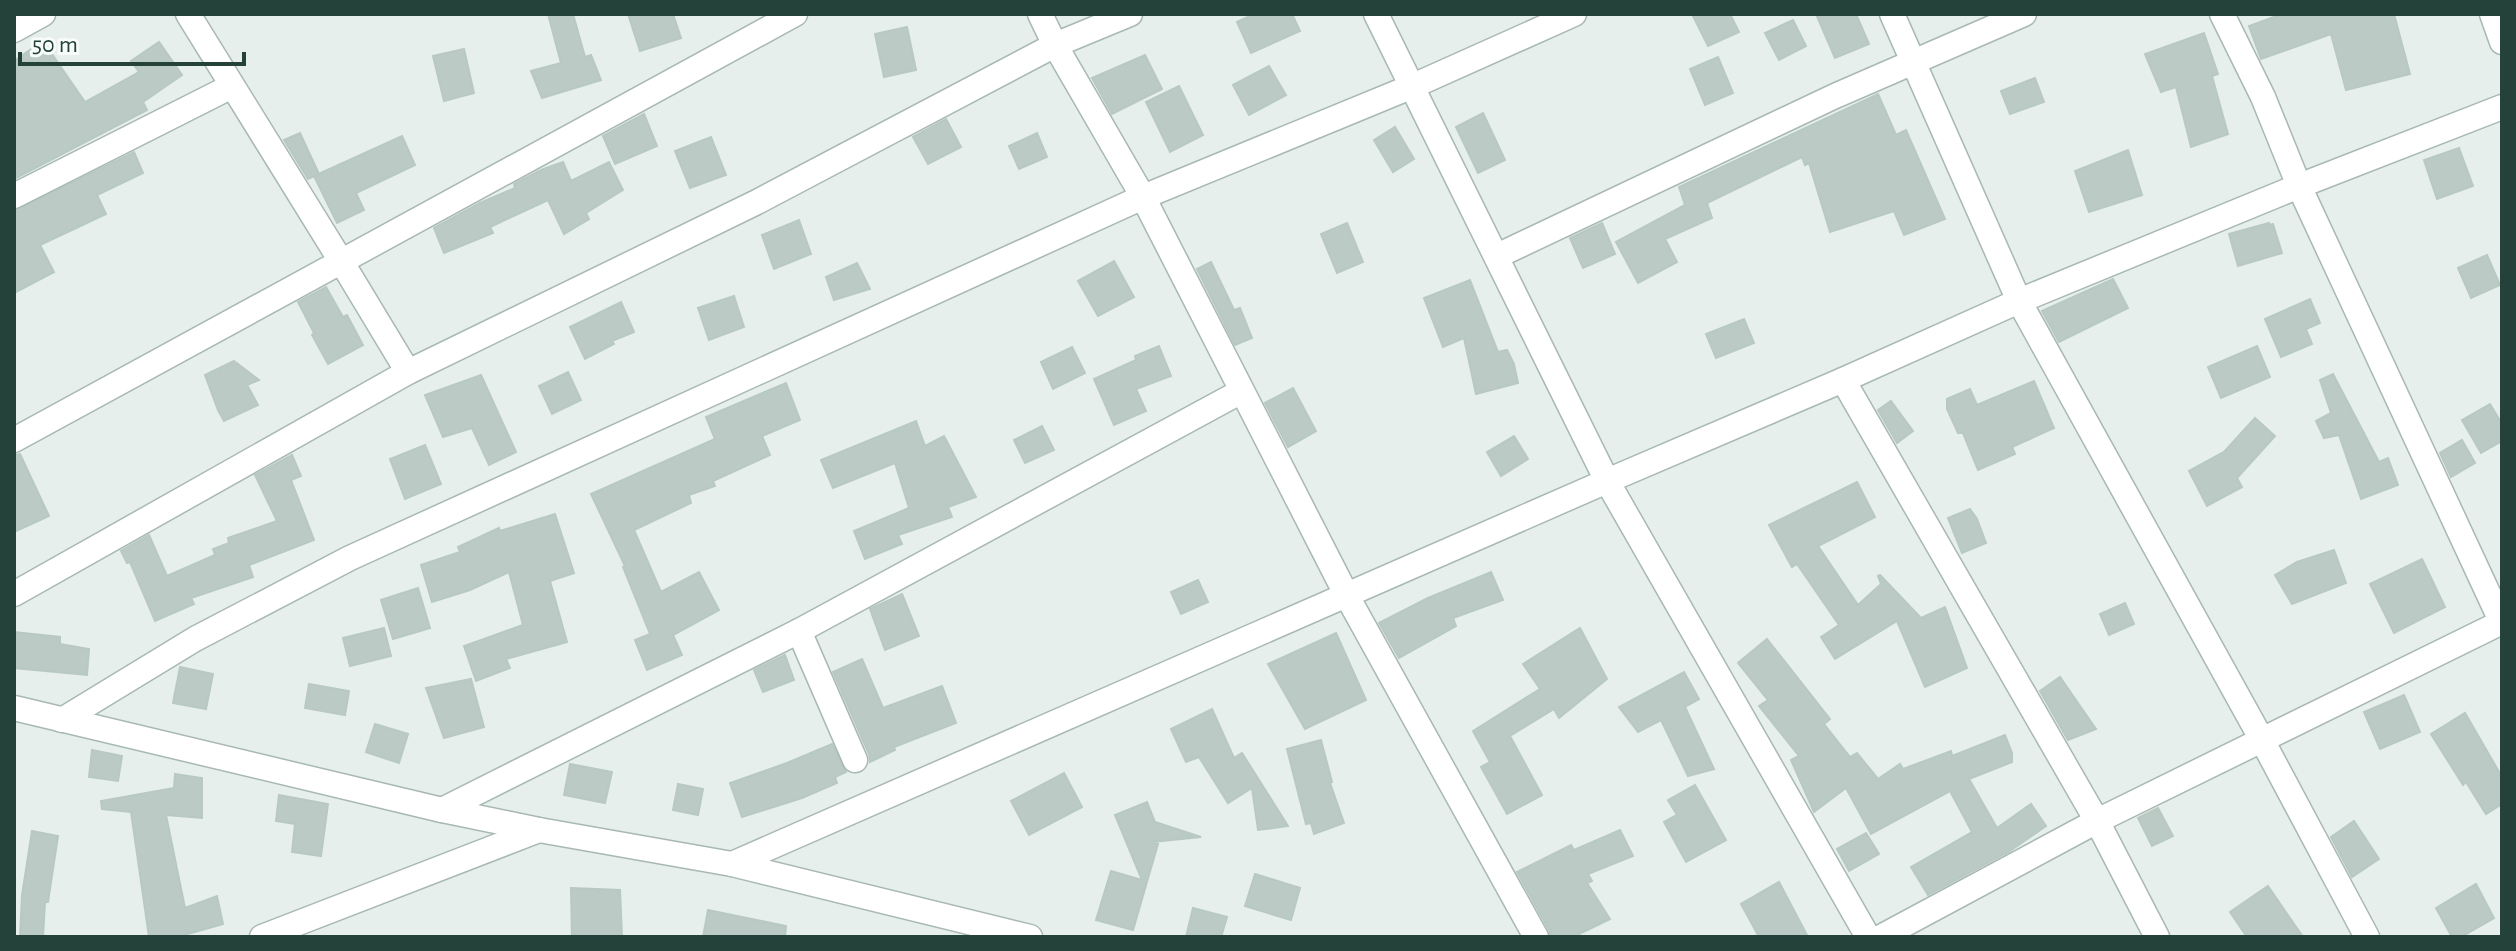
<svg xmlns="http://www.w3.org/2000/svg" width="2516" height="951" font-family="'Alegreya Sans',sans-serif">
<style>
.building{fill:#bbcac4;stroke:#b8c9c2;stroke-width:2}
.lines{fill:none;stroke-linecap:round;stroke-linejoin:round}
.minor-casing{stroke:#a8b8b2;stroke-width:27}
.tertiary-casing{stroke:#a8b8b2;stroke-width:27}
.minor{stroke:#fff;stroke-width:24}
.tertiary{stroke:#fff;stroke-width:24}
</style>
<rect width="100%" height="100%" fill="#e6efeb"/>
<!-- building -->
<g class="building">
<polygon points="548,14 573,14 585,57 591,55 601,80 542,98 531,71 561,63"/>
<polygon points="628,14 673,14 681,38 640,51"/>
<polygon points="1254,14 1292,14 1300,31 1251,53 1237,22"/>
<polygon points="1692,14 1730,14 1739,32 1708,46"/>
<polygon points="1816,14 1856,14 1869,44 1835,58"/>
<polygon points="2282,14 2394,14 2410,74 2346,90 2331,34 2261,59 2249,26"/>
<polygon points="1793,20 1806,46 1779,60 1765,33"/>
<polygon points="907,27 916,70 884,77 875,34"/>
<polygon points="2204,33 2218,74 2212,76 2228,134 2191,147 2176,87 2161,92 2145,54"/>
<polygon points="43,41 85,102 139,72 131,61 159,42 182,75 143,102 147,110 14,179 14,61"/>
<polygon points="464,49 474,93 444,101 433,56"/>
<polygon points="1145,55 1162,89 1112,114 1092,78"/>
<polygon points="1718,57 1733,93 1705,105 1690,69"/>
<polygon points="1269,66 1286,95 1249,115 1233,85"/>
<polygon points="2035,78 2044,102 2010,114 2001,91"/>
<polygon points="1179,86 1203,135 1170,152 1146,102"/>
<polygon points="1878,94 1896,135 1906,130 1945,219 1904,235 1894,211 1830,232 1809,163 1805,165 1802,157 1707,203 1712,218 1665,239 1677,262 1638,283 1616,242 1685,205 1679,187"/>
<polygon points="1483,113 1505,160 1478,173 1456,127"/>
<polygon points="644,114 657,146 615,164 603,136"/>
<polygon points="946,119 961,147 928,164 913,137"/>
<polygon points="1395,127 1414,159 1393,172 1374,140"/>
<polygon points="300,133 319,174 308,179 284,140"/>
<polygon points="1037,133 1047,157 1019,169 1009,146"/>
<polygon points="402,136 415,165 356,193 364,210 337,223 314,176"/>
<polygon points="711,137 726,175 690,188 675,151"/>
<polygon points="2459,148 2473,186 2437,199 2424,160"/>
<polygon points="2128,150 2142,195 2089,212 2075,171"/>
<polygon points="134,152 143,173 97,195 106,214 40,245 54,272 14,293 14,211"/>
<polygon points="563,162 571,181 609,162 623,190 586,213 589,219 564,234 548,200 490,227 493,233 444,253 434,228 480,203 515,188 514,184 541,170"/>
<polygon points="799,220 811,254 774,269 762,235"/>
<polygon points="1347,223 1363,262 1337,273 1321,234"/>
<polygon points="1602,223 1615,254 1583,268 1570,238"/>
<polygon points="2269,223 2270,225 2273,224 2282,253 2238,266 2229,234"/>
<polygon points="2487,255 2500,285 2471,298 2458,268"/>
<polygon points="1114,261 1134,297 1098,316 1078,281"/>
<polygon points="1211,262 1234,310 1240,308 1252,338 1235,345 1197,269"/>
<polygon points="857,263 870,289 834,300 826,277"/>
<polygon points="2113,279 2128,308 2059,342 2042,311"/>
<polygon points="1470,280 1498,352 1507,350 1514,364 1518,383 1476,394 1464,338 1443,347 1424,298"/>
<polygon points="326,287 343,317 347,315 363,345 328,364 312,335 314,333 298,302"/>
<polygon points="734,296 744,327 709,340 698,308"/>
<polygon points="2310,299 2320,323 2306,329 2312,344 2281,357 2265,319"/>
<polygon points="621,302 634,332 612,341 614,344 585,359 570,327"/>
<polygon points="1744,319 1754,343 1716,358 1706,334"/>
<polygon points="1159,346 1171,376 1136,389 1146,411 1114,425 1094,379 1136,360 1135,356"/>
<polygon points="2257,346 2270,377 2221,398 2208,367"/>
<polygon points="1072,347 1085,373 1053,389 1041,362"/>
<polygon points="234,361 259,380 247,385 258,405 224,421 218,410 205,375"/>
<polygon points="568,372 581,400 552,414 539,386"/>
<polygon points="2333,374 2379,462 2388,458 2398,485 2361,499 2339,435 2324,438 2316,421 2331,413 2320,380"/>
<polygon points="481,375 516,452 489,465 472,428 443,437 425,395"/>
<polygon points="2034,381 2054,428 2012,447 2015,454 1978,470 1963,433 1958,433 1947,409 1947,399 1970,389 1977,405"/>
<polygon points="786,383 800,420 762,436 770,455 713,481 715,486 689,495 691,503 634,530 661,592 699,572 719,610 673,635 682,655 647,670 635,640 650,634 623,567 625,566 591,494 715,439 706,417"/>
<polygon points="1293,388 1316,431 1288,447 1265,403"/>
<polygon points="1891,401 1913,431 1897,443 1878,410"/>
<polygon points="2490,404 2502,424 2502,441 2481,453 2462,420"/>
<polygon points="2255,418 2275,436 2237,478 2242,487 2207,506 2189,471 2224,452"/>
<polygon points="916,421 925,446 944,436 976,497 948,507 952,517 898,535 902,544 865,559 854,531 909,508 895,463 833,488 821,460"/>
<polygon points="1042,426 1054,450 1025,463 1014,440"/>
<polygon points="1514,436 1528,459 1501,476 1487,452"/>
<polygon points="2462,440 2475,463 2451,477 2440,453"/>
<polygon points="425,445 441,484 405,499 390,459"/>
<polygon points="20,454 49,516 14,532 14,455"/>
<polygon points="292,455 301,476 291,480 314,540 249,565 253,577 191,598 194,604 155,621 130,562 127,563 121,551 149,535 167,576 215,555 213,549 229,543 228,538 277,521 255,475"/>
<polygon points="1857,482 1875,517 1818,546 1858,605 1881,584 1878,576 1880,575 1921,618 1945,607 1967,668 1925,687 1897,621 1835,659 1821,637 1839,625 1797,564 1792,567 1769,525"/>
<polygon points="1970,509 1977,519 1986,543 1962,553 1948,518"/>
<polygon points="555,514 574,573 550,581 567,642 506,659 510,668 476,681 464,646 523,625 509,572 470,590 432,602 421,565 460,552 458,547 499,528 500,531"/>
<polygon points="2334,550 2346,583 2292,604 2275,575 2297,562"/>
<polygon points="2422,559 2445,607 2394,633 2370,584"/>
<polygon points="1491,572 1503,600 1453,618 1456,626 1399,658 1379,623 1428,598"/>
<polygon points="1198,580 1208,602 1181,614 1171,592"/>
<polygon points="418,588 430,628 393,639 381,600"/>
<polygon points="902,594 919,636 885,650 870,609"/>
<polygon points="2125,603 2134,624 2109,635 2100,614"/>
<polygon points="384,628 391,656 350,666 343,638"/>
<polygon points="1580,628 1607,679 1559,718 1554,709 1510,736 1542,795 1507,814 1481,767 1490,762 1473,731 1540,689 1523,664"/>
<polygon points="14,632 60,637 60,644 89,649 87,675 14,668"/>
<polygon points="1336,633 1366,700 1305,729 1268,664"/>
<polygon points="1767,639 1830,719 1824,724 1850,757 1857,753 1878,779 1900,764 1903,769 1951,751 1952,756 2005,735 2012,753 2012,762 1969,779 1997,828 2031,804 2046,826 2010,851 1928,895 1911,867 1972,832 1950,791 1871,834 1846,788 1814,812 1791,760 1799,756 1759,706 1768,700 1738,663"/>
<polygon points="785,655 794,680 763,692 754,670"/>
<polygon points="862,659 883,708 942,686 956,723 894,747 895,750 870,762 869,754 833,672"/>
<polygon points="180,667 213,674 206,709 173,703"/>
<polygon points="1684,672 1699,699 1685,707 1714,769 1688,776 1661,720 1638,732 1619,707"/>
<polygon points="2060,677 2096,729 2068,740 2040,691"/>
<polygon points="471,679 484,727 444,738 426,688"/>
<polygon points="309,684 349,691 345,715 305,708"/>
<polygon points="2404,695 2420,732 2380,749 2364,712"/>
<polygon points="1212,709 1234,758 1242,753 1288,826 1258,830 1252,788 1228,803 1199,757 1186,762 1171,729"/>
<polygon points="2465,713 2502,777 2502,804 2486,814 2466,782 2463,785 2431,734"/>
<polygon points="375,724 408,734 399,763 366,752"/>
<polygon points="1321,740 1332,782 1330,783 1344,823 1314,834 1311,823 1306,824 1287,749"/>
<polygon points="832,744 846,772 835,777 837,783 802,798 742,817 730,783 787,763"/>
<polygon points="92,750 122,756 118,781 89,777"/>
<polygon points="570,764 612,772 605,803 564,795"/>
<polygon points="1064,773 1082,807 1029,835 1011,801"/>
<polygon points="175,774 202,778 202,818 166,815 185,908 217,896 223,924 177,937 149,937 131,812 102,809 101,801 174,788"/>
<polygon points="678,784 703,789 698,815 673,810"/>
<polygon points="1695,785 1726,840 1686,862 1664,822 1677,815 1668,800"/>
<polygon points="279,795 328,804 321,856 292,852 295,824 276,821"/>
<polygon points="1147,802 1155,822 1201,837 1152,842 1158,844 1133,930 1096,920 1111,871 1142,880 1115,815"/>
<polygon points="2158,808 2173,836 2152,846 2138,818"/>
<polygon points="2354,821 2379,859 2352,877 2331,837"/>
<polygon points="1620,830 1633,856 1588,874 1592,881 1587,883 1610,919 1573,937 1551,937 1549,930 1517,872 1571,845 1574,850"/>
<polygon points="32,831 58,836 48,902 45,902 43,937 20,937 22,895"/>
<polygon points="1866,833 1879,854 1849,871 1837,849"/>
<polygon points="1255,874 1300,888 1291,920 1245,906"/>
<polygon points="1779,882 1808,937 1759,937 1741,904"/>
<polygon points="2476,884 2494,918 2461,937 2452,937 2436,908"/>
<polygon points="2268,886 2303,937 2247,937 2230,912"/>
<polygon points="571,888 620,890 622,937 572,937"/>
<polygon points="1193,908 1227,917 1221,937 1186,937"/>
<polygon points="708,910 786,926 785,937 703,937"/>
</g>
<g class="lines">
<!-- minor casing -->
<g class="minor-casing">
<g id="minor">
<polyline points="188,14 341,261 408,372"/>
<polyline points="1040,14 1055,45 1143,197 1347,596 1536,937"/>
<polyline points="1376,14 1607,481 1868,937"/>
<polyline points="1892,14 2019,301 2262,740 2367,937"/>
<polyline points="2222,14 2263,97 2299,186 2502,623"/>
<polyline points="2492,14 2502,42"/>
<polyline points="14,30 43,14"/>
<polyline points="14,196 232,86"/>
<polyline points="1497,256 1835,96 2024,14"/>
<polyline points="1843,380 2097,821 2157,937"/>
<polyline points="14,440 795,14"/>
<polyline points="14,594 408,372 755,203 1055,45 1130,14"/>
<polyline points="799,631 855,760"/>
<polyline points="62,720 195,639 350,558 1143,197 1413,86 1574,14"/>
<polyline points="442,810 799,631 1240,392"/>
<polyline points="732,864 1030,937"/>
<polyline points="262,937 539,830"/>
<polyline points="1881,937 2097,821 2502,622"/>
</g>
</g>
<!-- tertiary casing -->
<g class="tertiary-casing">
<polyline id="tertiary" points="14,708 442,810 539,830 732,864 1607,481 1843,380 2019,301 2299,186 2502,107"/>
</g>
<!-- minor -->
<use href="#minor" class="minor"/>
<!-- tertiary -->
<use href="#tertiary" class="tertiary"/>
</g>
<!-- border -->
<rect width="2516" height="951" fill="none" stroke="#24423a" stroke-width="32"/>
<!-- scale -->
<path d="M20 52v12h224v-12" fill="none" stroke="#24423a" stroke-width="4"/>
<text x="32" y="52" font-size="24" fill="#24423a" stroke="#f7fbf9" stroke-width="6" paint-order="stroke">50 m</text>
</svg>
